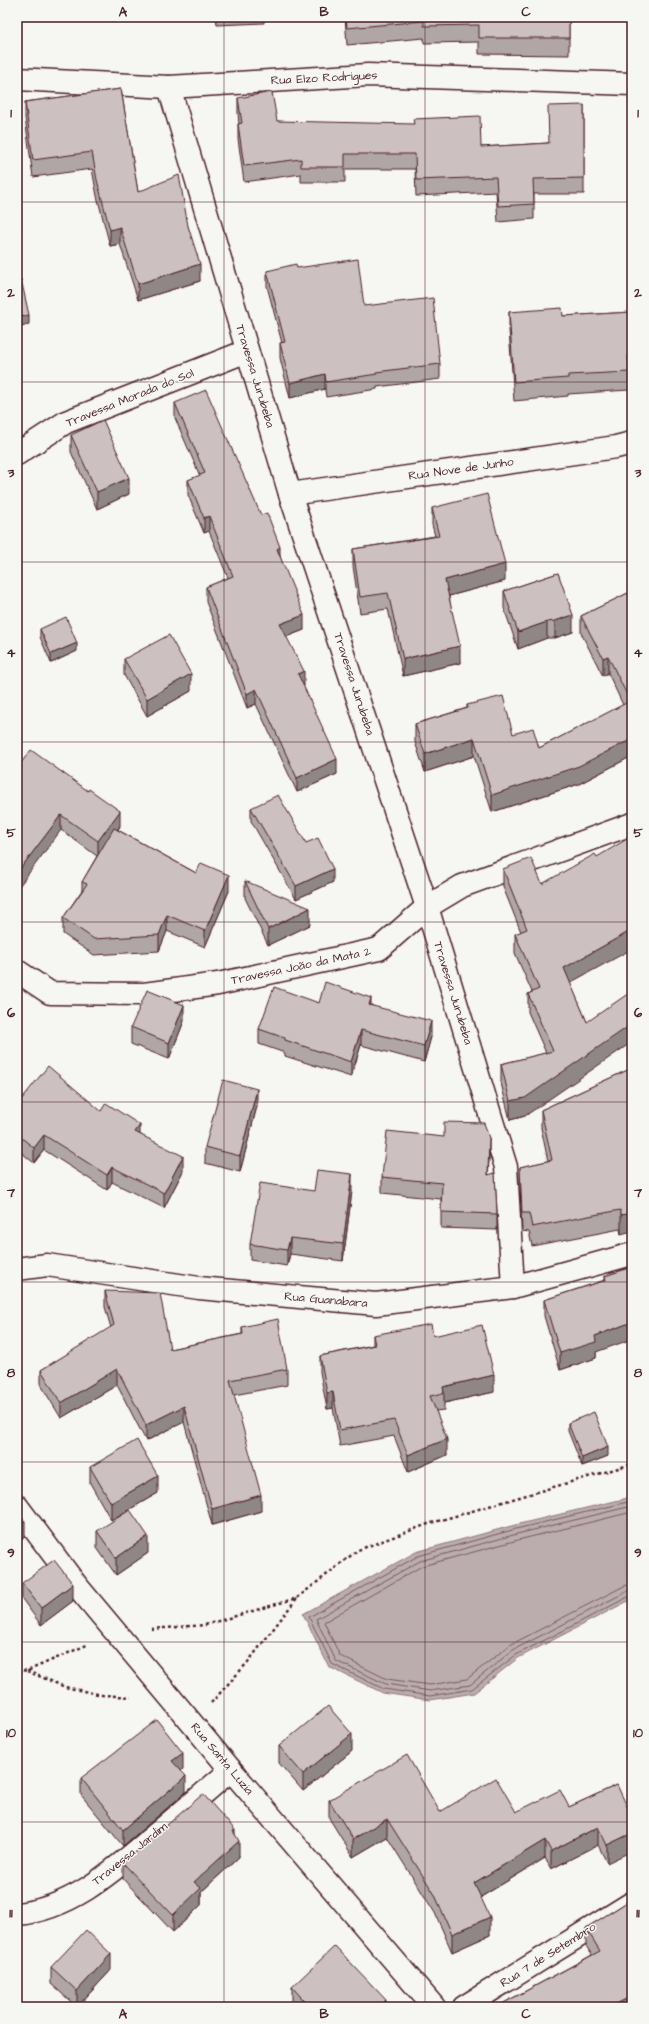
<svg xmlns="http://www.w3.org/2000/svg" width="649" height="2024" font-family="'Architects Daughter',sans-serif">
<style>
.water{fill:#bbadae;stroke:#8e747a}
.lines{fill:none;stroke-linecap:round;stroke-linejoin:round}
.shore{stroke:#77585f;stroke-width:1}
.street-casing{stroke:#4a1f2b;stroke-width:25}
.path{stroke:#4a1f2b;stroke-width:2.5;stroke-dasharray:3 3;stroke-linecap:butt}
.street{stroke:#f6f6f2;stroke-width:22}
.wall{fill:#afa6a5;stroke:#4a1f2b}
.shaded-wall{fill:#8f8786;stroke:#4a1f2b}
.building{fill:#ccc1c0;stroke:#4a1f2b}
.grid{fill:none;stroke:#4a1f2b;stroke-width:1;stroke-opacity:0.55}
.labels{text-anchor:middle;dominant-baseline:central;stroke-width:3;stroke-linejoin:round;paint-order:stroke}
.street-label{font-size:12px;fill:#4a1f2b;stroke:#f6f6f2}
.neatline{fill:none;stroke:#4a1f2b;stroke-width:1.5}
.grid-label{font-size:13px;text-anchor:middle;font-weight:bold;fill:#4a1f2b}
</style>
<rect width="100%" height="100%" fill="#f6f6f2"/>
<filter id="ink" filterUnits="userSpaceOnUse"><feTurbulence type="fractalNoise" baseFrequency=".025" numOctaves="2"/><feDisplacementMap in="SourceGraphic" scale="8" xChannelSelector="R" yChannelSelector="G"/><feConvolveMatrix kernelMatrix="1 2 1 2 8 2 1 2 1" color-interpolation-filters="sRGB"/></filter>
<g filter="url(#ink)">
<!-- water -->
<polygon class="water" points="632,1497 632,1599 518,1658 474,1693 430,1700 383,1693 329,1667 303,1614 416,1552 515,1525"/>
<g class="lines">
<!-- shore -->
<g class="shore">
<polyline points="632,1501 516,1529 418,1556 309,1617 332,1664 384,1689 430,1696 472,1689 516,1655 632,1595"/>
<polyline points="632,1506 517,1534 420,1561 316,1619 336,1661 386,1684 430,1691 470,1685 513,1650 626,1592 632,1590"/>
<polyline points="632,1512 518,1540 422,1566 324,1622 340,1656 387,1679 430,1685 467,1679 510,1645 624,1586 632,1584"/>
</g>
<!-- street casing -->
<g class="street-casing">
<g id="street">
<polyline points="17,79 169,87 368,75 632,84"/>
<polyline points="169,87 290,494 427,907 506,1167 513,1287"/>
<polyline points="17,454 66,422 247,351"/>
<polyline points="290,494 616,447 632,443"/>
<polyline points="17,971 50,993 144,994 218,984 379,949 427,907 462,886 632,824"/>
<polyline points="17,1269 47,1265 199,1288 376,1304 513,1287 632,1254"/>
<polyline points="17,1506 77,1586 231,1770 434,2007"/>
<path d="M17,1914C72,1909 114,1870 154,1836C180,1814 205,1792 231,1770"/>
<polyline points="464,2007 632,1903"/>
</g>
</g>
<!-- path -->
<g class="path">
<polyline points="151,1629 205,1625 297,1598 358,1550 428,1524 632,1464"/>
<polyline points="17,1669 27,1671 89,1644"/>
<polyline points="27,1671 65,1687 102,1695 131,1697"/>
<polyline points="211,1703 248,1662 297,1598"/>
</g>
<!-- street -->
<use href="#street" class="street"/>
</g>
<!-- wall -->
<g class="wall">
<polygon points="216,17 264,17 264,23 217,25"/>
<polygon points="345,17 569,17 569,55 479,54 479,42 424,43 424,38 347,45"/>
<polygon points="121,89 138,192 188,226 200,281 138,300 120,244 110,246 97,196 92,169 33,177 25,118 25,102"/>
<polygon points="238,98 277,121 481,147 548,143 584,105 584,194 534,194 534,219 498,222 496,192 416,196 415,169 345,169 345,182 301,182 301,174 244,182 238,139 238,124 239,124 238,113"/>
<polygon points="17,182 21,214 21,230 17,230"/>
<polygon points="297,268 364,306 440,364 440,379 377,387 377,389 326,397 325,389 290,398 280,358 280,343 282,343 267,286 267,271"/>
<polygon points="509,312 563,316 632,312 632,374 629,374 629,390 568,394 568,396 514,401 509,330"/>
<polygon points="175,403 261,515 280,556 304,630 286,637 304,686 303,686 337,774 297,792 256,704 247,708 206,602 206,587 228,578 209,531 204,533 188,495 188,480 200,476 175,418"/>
<polygon points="71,435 129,494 97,509 71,452"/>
<polygon points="432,508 505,581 449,596 460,663 403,676 388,609 360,613 353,566 353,549 435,536 432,525"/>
<polygon points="558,573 573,632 555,638 547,638 518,649 504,608 504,591"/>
<polygon points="628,593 632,756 579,784 492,812 474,756 425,772 415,742 415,724 467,708 467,705 513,734 539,748 623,705 608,673 603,676 581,633 581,616"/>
<polygon points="40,629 77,651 51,663 40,637"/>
<polygon points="124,659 191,691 147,716 124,675"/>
<polygon points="17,768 120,826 118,830 229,891 205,947 167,931 159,951 94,955 63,934 63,918 82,890 82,882 97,856 61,830"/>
<polygon points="251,808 306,843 333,882 296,899 251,821"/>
<polygon points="503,869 570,983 587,1022 525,1116 510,1120 501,1083 501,1064 546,1053 528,1012 528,994 532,992 515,953 515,934 521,932 503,887"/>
<polygon points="245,881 310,925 268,945 245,898"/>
<polygon points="319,1003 371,1005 431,1037 424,1062 361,1045 351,1077 285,1056 285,1053 259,1044 259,1029"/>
<polygon points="184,1021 169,1059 131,1044 131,1027"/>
<polygon points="632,1068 621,1234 620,1229 532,1246 529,1232 522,1231 520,1185 520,1167 548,1161 541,1128 541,1110"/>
<polygon points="17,1105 101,1111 140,1134 183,1171 164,1208 112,1182 107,1190 44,1150 34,1163 17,1149"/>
<polygon points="257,1106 240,1172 205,1163 205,1147"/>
<polygon points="489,1155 488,1175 497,1214 497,1230 441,1228 441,1199 382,1193 382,1177"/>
<polygon points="314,1191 352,1191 343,1261 290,1254 287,1266 250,1260 250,1244"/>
<polygon points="632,1267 596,1352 596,1358 560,1370 544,1316 544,1300 605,1280 605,1276"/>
<polygon points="105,1291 170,1349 242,1334 242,1327 287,1369 287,1385 234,1395 261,1511 212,1525 184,1422 146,1441 117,1385 61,1418 41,1385 41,1370 111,1328 105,1307"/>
<polygon points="373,1335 433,1336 494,1392 444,1403 444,1410 436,1411 447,1455 408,1472 394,1436 340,1446 333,1408 327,1409 320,1372 320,1356 373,1345"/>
<polygon points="568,1423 608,1456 582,1466 568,1431"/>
<polygon points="90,1467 158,1493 111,1520 90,1483"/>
<polygon points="97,1531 148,1553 116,1575 97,1548"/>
<polygon points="22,1583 73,1601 41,1625 22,1599"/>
<polygon points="279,1746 352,1751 303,1791 279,1763"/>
<polygon points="183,1769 181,1771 186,1792 123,1846 81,1795 81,1778"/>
<polygon points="617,1785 607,1863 598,1845 551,1869 545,1858 481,1897 490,1935 452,1952 435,1913 387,1837 353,1857 329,1818 329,1800 440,1812 516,1812 569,1807"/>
<polygon points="235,1834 239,1857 201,1892 201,1905 173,1932 123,1879 123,1863"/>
<polygon points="632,1899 632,2007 500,2007 500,2005 592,1955 586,1946 586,1928"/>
<polygon points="51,1967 111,1970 77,2007 51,1984"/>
<polygon points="292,1987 386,2007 295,2007 292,2004"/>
</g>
<!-- shaded-wall -->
<g class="shaded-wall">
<polygon points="120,227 120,244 110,246 110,230"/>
<polygon points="200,264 200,281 138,300 138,284"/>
<polygon points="29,315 29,324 17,327 17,318"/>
<polygon points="325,374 325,389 290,398 290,383"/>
<polygon points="129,478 129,494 97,509 97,492"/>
<polygon points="209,516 209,531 204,533 204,518"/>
<polygon points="280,547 280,562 277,549"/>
<polygon points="505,564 505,581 445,597 445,580"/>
<polygon points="304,615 304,630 280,639 280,624"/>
<polygon points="573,615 573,632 555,638 555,621"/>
<polygon points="547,622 547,638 518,649 518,632"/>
<polygon points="77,643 77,651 51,663 51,654"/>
<polygon points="460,646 460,663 403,676 403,659"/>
<polygon points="608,656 608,673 603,676 603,658"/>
<polygon points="304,671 304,686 298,689 298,674"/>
<polygon points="191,674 191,691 147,716 147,699"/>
<polygon points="256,689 256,704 247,708 247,694"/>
<polygon points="474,738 474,756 425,772 425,754"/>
<polygon points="632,739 632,756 579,784 492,812 492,795"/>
<polygon points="337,759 337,774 297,792 297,778"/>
<polygon points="120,811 120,826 98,856 98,841"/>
<polygon points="61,815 61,830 17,889 17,873"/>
<polygon points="333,869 333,882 296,899 296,886"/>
<polygon points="229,875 229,891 205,947 205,931"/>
<polygon points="310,908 310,925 268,945 268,929"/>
<polygon points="167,915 167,931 159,951 159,935"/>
<polygon points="632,930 632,949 564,986 564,968"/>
<polygon points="371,998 371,1013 369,1005"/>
<polygon points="184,1005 184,1021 169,1059 169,1043"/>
<polygon points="431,1021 431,1037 424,1062 424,1046"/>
<polygon points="632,1024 632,1042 525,1116 510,1120 510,1101"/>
<polygon points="361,1030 361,1045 351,1077 351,1062"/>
<polygon points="257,1089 257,1106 240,1172 240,1156"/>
<polygon points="140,1125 140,1140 135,1132"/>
<polygon points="44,1135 44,1150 34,1163 34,1148"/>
<polygon points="489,1138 489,1155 488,1191 488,1175"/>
<polygon points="183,1156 183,1171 164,1208 164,1193"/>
<polygon points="112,1167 112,1182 107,1190 107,1175"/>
<polygon points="352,1174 352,1191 343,1261 343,1244"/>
<polygon points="632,1213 632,1231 621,1234 621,1215"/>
<polygon points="290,1238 290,1254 287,1266 287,1250"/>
<polygon points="632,1322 632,1339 596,1352 596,1358 560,1370 560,1353 595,1336"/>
<polygon points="117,1369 117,1385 61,1418 61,1403"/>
<polygon points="494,1375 494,1392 444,1403 444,1393 443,1387"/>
<polygon points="333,1392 333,1408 327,1409 327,1393"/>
<polygon points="184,1406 184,1422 146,1441 146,1425"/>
<polygon points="447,1439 447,1455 408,1472 408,1455"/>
<polygon points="608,1447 608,1456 582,1466 582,1458"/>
<polygon points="158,1476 158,1493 111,1520 111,1503"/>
<polygon points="261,1495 261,1511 212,1525 212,1509"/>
<polygon points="25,1521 25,1537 17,1544 17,1528"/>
<polygon points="148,1536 148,1553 116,1575 116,1558"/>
<polygon points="73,1584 73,1601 41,1625 41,1608"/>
<polygon points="352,1734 352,1751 303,1791 303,1774"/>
<polygon points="183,1753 183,1769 172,1778 172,1761"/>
<polygon points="186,1776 186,1792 123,1846 123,1830"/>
<polygon points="387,1819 387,1837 353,1857 353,1839"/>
<polygon points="598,1827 598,1845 551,1869 551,1851"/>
<polygon points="235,1830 235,1844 239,1841 239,1857 201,1892 201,1905 173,1932 173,1915 194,1882 233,1831"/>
<polygon points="632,1833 632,1851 607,1863 607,1845"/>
<polygon points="545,1840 545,1858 474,1901 474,1883"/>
<polygon points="490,1917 490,1935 452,1952 452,1934"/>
<polygon points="111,1954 111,1970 77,2007 77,1991"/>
<polygon points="632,1996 632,2007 610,2007"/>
<polygon points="386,2000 386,2007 379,2007"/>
</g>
<!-- building -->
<g class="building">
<polygon points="346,17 569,17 569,38 479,38 479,25 424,26 424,21 347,28"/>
<polygon points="121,89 138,192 179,175 188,226 200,264 138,284 120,227 110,230 97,180 92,152 33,160 25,102"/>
<polygon points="272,92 277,121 414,124 413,119 480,116 481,147 549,143 548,106 584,105 584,178 533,179 534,204 498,206 496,177 416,180 415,154 345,154 345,167 301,167 301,159 244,166 238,124 242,123 238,98"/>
<polygon points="19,181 21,214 17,214 17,182"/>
<polygon points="358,259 364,306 433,298 440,364 376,372 377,374 326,382 325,374 290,383 280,343 285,342 267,271 296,264 297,268"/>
<polygon points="21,279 29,315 17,318 17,280"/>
<polygon points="562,308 563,316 632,312 632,356 628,356 629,372 568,375 568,378 514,382 509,312"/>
<polygon points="206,390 261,515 267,513 280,547 277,549 304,615 280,624 304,671 298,674 337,759 297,778 256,689 247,694 206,587 233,576 209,516 204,518 188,480 205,473 175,403"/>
<polygon points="103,420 129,478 97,492 71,435"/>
<polygon points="487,494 505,564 445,580 460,646 403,659 388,593 360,597 353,549 439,536 432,508"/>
<polygon points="558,573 573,615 555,621 547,622 518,632 504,591"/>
<polygon points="628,593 632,601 632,739 579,766 492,795 474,738 425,754 415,724 468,708 467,705 503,696 513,734 533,728 539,748 630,701 608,656 603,658 581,616"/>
<polygon points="66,617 77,643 51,654 40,629"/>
<polygon points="169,635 191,674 147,699 124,659"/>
<polygon points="31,750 88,791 89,789 120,811 98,841 61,815 17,873 17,768"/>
<polygon points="278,795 306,843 318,838 333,869 296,886 251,808"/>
<polygon points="114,828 196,873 201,863 229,875 205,931 167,915 159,935 94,939 63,918 87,884 82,882"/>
<polygon points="632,836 632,930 564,968 587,1022 632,991 632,1024 525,1098 510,1101 501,1064 553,1051 528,994 539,989 515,934 527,929 503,869 531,858 542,884 595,854 597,857"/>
<polygon points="245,881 310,908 268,929"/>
<polygon points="325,982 371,998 369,1005 431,1021 424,1046 361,1030 351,1062 285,1040 285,1038 259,1029 274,987 319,1003"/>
<polygon points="147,990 184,1005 169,1043 131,1027"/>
<polygon points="48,1066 101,1111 106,1103 140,1125 135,1132 183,1156 164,1193 112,1167 107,1175 44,1135 34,1148 17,1134 17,1105"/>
<polygon points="632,1068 632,1213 621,1215 620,1210 532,1227 529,1213 522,1213 520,1167 552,1160 541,1110"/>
<polygon points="223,1080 257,1089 240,1156 205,1147"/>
<polygon points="444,1122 484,1123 489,1138 488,1175 495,1173 497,1214 441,1212 442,1183 382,1177 387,1131 444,1137"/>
<polygon points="317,1170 352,1174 343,1244 290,1238 287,1250 250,1244 260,1183 314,1191"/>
<polygon points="632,1267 632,1322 595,1336 596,1342 560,1353 544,1300 606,1280 605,1276"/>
<polygon points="105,1291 160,1293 170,1349 243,1334 242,1327 278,1319 287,1369 230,1380 261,1495 212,1509 184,1406 146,1425 117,1369 61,1403 41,1370 114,1325"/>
<polygon points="431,1324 433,1336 482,1325 494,1375 443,1387 444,1393 430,1396 447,1439 408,1455 394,1420 340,1430 333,1392 327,1393 320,1356 375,1345 373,1335"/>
<polygon points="594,1412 608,1447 582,1458 568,1423"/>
<polygon points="137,1440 158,1476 111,1503 90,1467"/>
<polygon points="130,1510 148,1536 116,1558 97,1531"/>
<polygon points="17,1512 25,1521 17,1528"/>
<polygon points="54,1560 73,1584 41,1608 22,1583"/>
<polygon points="328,1706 352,1734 303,1774 279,1746"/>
<polygon points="157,1720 183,1753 172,1761 186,1776 123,1830 81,1778"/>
<polygon points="407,1755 440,1812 496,1778 516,1812 560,1790 569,1807 617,1785 632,1817 632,1833 607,1845 598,1827 551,1851 545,1840 474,1883 490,1917 452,1934 435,1895 387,1819 353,1839 329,1800"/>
<polygon points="203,1794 235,1830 233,1831 239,1841 194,1882 201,1888 173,1915 123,1863"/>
<polygon points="632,1899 632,1996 610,2007 501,2007 500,2005 600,1951 586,1928"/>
<polygon points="86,1930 111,1954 77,1991 51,1967"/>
<polygon points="335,1946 386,2000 379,2007 310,2007 292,1987"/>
</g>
</g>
<!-- grid -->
<path class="grid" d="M224,17V2007M425,17V2007M17,202H632M17,382H632M17,562H632M17,742H632M17,922H632M17,1102H632M17,1282H632M17,1462H632M17,1642H632M17,1822H632"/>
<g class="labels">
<!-- street labels -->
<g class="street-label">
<text transform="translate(324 78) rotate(-3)">Rua Elzo Rodrigues</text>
<text transform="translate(255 376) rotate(73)">Travessa Jurubeba</text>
<text transform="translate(130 398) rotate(-22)">Travessa Morada do Sol</text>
<text transform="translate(461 469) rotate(-8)">Rua Nove de Junho</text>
<text transform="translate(354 684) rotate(72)">Travessa Jurubeba</text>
<text transform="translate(301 966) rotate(-12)">Travessa João da Mata 2</text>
<text transform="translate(453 993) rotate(73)">Travessa Jurubeba</text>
<text transform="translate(326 1300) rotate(5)">Rua Guanabara</text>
<text transform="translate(222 1759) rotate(50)">Rua Santa Luzia</text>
<text transform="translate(130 1854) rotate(-39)">Travessa Jardim</text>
<text transform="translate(548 1955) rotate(-32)">Rua 7 de Setembro</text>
</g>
</g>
<!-- margin -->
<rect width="649" height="2024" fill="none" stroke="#f6f6f2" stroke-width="44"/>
<rect x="22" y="22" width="605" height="1980" class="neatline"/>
<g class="grid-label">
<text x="123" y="16">A</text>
<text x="324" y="16">B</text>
<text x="526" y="16">C</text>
<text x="11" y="117">1</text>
<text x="638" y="117">1</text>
<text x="11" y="297">2</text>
<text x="638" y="297">2</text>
<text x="11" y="477">3</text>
<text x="638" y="477">3</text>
<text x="11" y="657">4</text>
<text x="638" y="657">4</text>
<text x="11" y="837">5</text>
<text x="638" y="837">5</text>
<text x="11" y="1017">6</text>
<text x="638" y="1017">6</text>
<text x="11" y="1197">7</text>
<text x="638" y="1197">7</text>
<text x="11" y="1377">8</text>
<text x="638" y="1377">8</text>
<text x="11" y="1557">9</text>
<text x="638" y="1557">9</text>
<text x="11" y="1737">10</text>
<text x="638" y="1737">10</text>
<text x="11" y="1917">11</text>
<text x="638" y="1917">11</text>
<text x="123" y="2018">A</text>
<text x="324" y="2018">B</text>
<text x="526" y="2018">C</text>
</g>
</svg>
